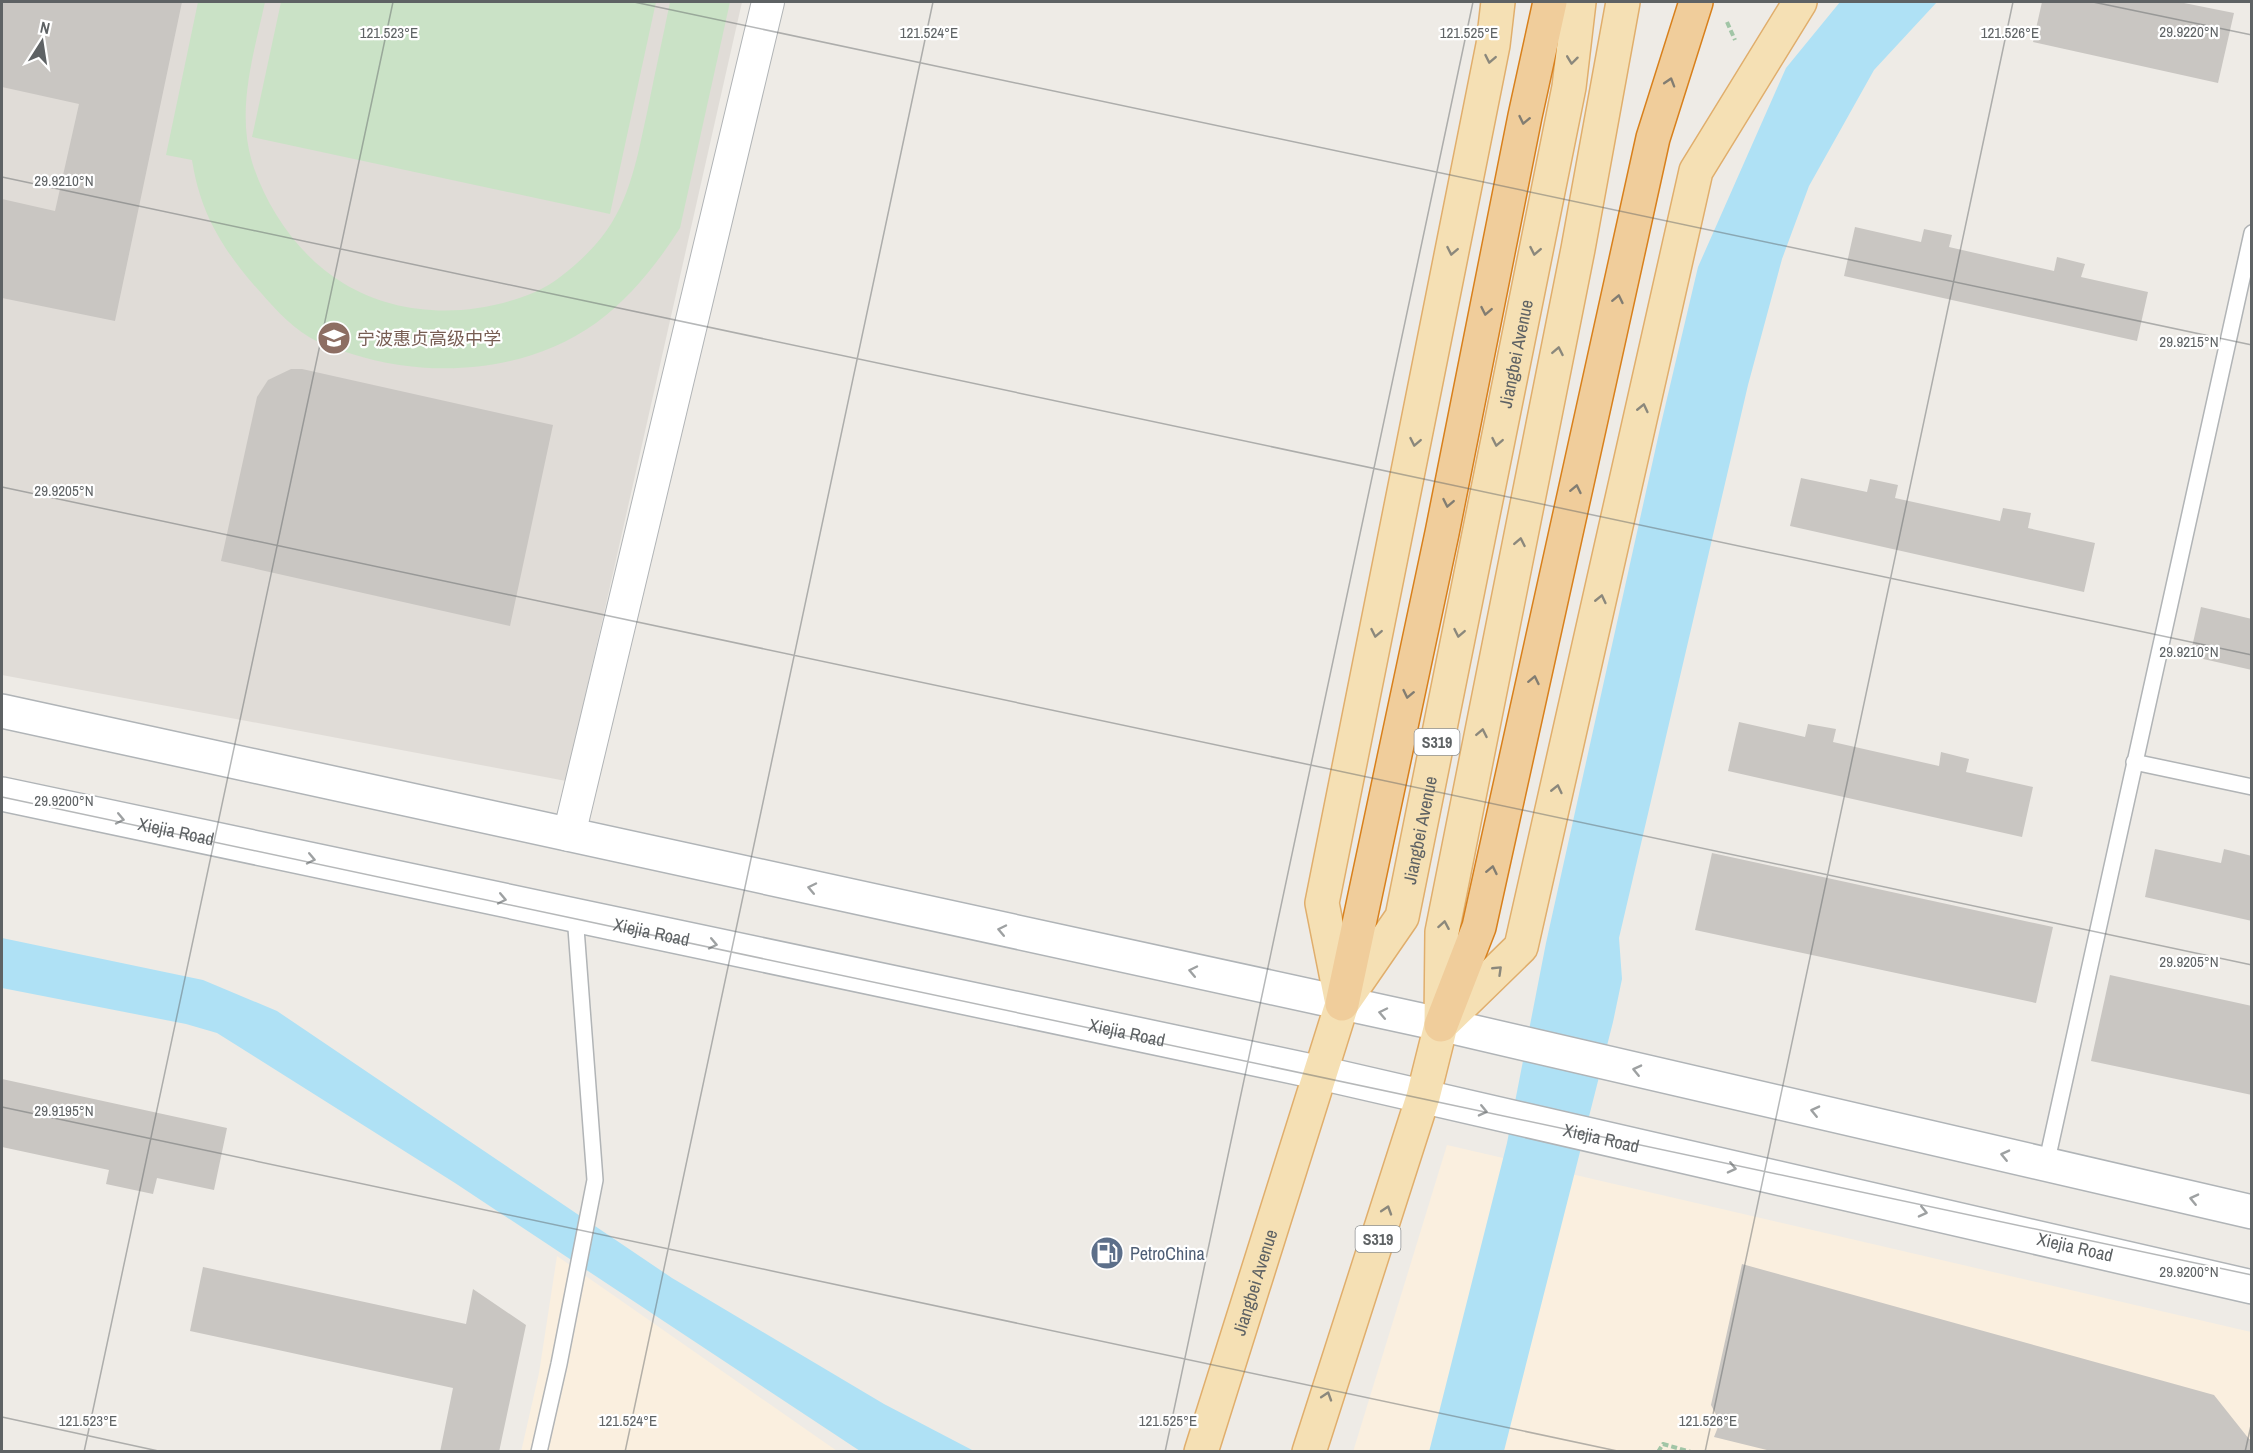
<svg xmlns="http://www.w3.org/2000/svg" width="2253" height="1453" font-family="'Archivo Narrow','Noto Sans SC',sans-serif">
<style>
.commercial{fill:#faefdf}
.education{fill:#e0dcd7}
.green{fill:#cae2c6}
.water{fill:#afe1f5}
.building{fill:#c9c6c2}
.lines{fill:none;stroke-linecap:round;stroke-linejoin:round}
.lane-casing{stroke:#b1b4b6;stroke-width:18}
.street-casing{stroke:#b1b4b6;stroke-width:34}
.secondary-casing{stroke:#b0b4b7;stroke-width:36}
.primary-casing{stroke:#e0ae6c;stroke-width:36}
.highway-casing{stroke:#d8801c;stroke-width:36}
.path{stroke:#a1c5a6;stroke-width:4;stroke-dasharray:6 3;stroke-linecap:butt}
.lane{stroke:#fff;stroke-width:15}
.street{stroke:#fff;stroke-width:32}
.secondary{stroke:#fff;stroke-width:33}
.primary{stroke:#f5e0b4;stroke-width:33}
.highway{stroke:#f0cd9b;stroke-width:33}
.oneway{stroke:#8b887c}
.oneway2{stroke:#827d72}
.oneway3{stroke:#9ea1a2}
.ticks{fill:none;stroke:#5e6264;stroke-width:1.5;stroke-opacity:0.45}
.labels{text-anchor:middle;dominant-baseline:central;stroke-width:4.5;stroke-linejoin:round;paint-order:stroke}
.shield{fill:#fff;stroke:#8e9192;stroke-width:1.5}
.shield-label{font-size:16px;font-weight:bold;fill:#5e6264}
.education-label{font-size:18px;fill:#785e54;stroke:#fff;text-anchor:start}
.street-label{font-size:18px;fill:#5e6264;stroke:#fff}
.service-label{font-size:18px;fill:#4e5e75;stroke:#fff;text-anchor:start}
.ticks-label{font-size:15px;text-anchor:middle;fill:#5e6264;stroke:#fff;stroke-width:4.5;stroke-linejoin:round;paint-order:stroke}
</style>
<rect width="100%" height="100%" fill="#eeebe6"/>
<!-- commercial -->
<g class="commercial">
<polygon points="1447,1145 2251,1332 2251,1451 1353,1452"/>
<polygon points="557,1256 837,1451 521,1452 539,1373"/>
</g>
<!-- education -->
<polygon class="education" points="2,2 742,2 566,781 2,675"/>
<!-- green -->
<g class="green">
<path d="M198,2H265C254,53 236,109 252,162C267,210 300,257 343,283C400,318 474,318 535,292C557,283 586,257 601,238C631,201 638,153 648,108C655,72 663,37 670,2H730L680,228C658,263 630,298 596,323C526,373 431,379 352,354C338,349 322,345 309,337C287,324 270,303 253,284C220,245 200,211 192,160L166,155Z"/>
<polygon points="281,2 656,2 610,214 252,137"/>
</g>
<!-- water -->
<g class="water">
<polygon points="1840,2 1937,2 1874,70 1809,186 1782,259 1748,385 1619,938 1622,979 1613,1022 1504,1451 1429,1452 1507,1143 1546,943 1661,424 1698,267 1786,68"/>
<polygon points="2,938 203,980 277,1011 672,1278 884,1404 974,1451 860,1451 455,1183 217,1033 186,1024 2,988"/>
</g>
<!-- building -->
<g class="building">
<polygon points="2,2 182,2 115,321 2,298 2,199 55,211 79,104 2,87"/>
<polygon points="2042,2 2179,2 2234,13 2218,83 2033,42"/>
<polygon points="1855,227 1921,242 1924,229 1952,235 1949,247 2054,271 2057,257 2085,264 2081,277 2148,292 2137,341 1844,276"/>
<polygon points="291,369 302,369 553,425 510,626 221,561 257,397 268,380"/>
<polygon points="1801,478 1867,492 1870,479 1898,485 1895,498 2000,521 2003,508 2031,513 2028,528 2095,543 2084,592 1790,526"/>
<polygon points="2201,607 2252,619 2252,670 2190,656"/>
<polygon points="1739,722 1805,737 1808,724 1836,729 1833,742 1939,766 1941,752 1969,759 1966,772 2033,787 2022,837 1728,771"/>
<polygon points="2155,849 2221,863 2224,849 2252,856 2250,868 2252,869 2252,921 2145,897"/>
<polygon points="1712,853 2053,927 2036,1003 1695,930"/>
<polygon points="2110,975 2252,1006 2252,1095 2091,1061"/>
<polygon points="2,1079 227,1128 214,1190 157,1178 153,1194 106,1184 109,1170 2,1147"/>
<polygon points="1742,1264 2214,1395 2249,1439 2252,1440 2252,1452 1775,1452 1714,1437 1720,1422 1711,1405"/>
<polygon points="203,1267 466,1324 473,1289 526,1325 499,1452 440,1452 453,1388 190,1331"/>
</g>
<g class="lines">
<!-- lane casing -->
<g class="lane-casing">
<g id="lane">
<polyline points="2134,762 2252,787"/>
<polyline points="2046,1165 2252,233"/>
<polyline points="539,1452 559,1364 595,1180 575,915"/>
</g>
</g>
<!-- street casing -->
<g class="street-casing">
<polyline id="street" points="569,835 768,2"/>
</g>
<!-- secondary casing -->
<g class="secondary-casing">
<g id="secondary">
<polyline points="2,711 1444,1025 2252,1212"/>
<path id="s1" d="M2,794L1321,1073L2252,1287"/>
</g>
</g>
<!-- primary casing -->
<g class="primary-casing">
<g id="primary">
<polyline points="1342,1004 1322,903 1493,45 1498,2"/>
<polyline points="1441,1025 1521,947 1696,171 1800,2"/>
<path id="s2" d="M1201,1452L1342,1004L1402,917L1569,87L1579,2"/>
<polyline points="1309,1452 1423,1097 1441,1025 1442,932 1578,249 1623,2"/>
</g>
</g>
<!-- highway casing -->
<g class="highway-casing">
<g id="highway">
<polyline points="1342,1004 1442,533 1525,116 1550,2"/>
<polyline points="1441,1025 1479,927 1653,138 1696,2"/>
</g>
</g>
<!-- path -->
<g class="path">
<polyline points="1727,22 1735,40"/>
<polyline points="1658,1452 1663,1444 1691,1452"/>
</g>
<!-- lane -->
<use href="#lane" class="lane"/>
<!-- street -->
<use href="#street" class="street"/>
<!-- secondary -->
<use href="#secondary" class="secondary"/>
<!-- primary -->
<use href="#primary" class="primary"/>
<!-- highway -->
<use href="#highway" class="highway"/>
</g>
<!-- one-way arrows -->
<defs><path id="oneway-chevron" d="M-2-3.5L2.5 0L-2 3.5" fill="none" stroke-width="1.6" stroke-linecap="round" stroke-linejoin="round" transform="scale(1.5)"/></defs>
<g class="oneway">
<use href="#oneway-chevron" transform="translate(1490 59) rotate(101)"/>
<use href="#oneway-chevron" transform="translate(1572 60) rotate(97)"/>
<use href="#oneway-chevron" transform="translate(1452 251) rotate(101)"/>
<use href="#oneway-chevron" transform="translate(1535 251) rotate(101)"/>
<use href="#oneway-chevron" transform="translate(1558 351) rotate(-79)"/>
<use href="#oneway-chevron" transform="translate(1643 408) rotate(-77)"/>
<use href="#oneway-chevron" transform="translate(1415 442) rotate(101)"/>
<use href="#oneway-chevron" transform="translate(1497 442) rotate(101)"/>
<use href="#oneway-chevron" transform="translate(1520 542) rotate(-79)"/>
<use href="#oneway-chevron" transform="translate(1601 599) rotate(-77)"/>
<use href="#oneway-chevron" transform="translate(1376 633) rotate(101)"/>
<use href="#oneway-chevron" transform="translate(1459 633) rotate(101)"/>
<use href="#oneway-chevron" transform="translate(1482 733) rotate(-79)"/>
<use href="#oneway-chevron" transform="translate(1557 789) rotate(-77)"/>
<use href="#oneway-chevron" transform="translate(1444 925) rotate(-80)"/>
<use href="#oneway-chevron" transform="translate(1498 970) rotate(-44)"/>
<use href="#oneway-chevron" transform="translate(1387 1210) rotate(-72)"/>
<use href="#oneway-chevron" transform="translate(1327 1396) rotate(-72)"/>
</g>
<g class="oneway2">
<use href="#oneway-chevron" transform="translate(1670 82) rotate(-73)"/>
<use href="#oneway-chevron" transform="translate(1524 120) rotate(102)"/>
<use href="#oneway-chevron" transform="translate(1618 299) rotate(-78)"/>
<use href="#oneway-chevron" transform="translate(1486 311) rotate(101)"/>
<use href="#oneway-chevron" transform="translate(1576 489) rotate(-78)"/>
<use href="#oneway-chevron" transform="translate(1448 503) rotate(101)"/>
<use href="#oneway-chevron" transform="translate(1534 680) rotate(-78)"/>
<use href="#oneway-chevron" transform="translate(1408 694) rotate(102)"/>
<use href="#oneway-chevron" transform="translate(1492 870) rotate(-78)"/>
</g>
<g class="oneway3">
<use href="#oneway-chevron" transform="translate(120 819) rotate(12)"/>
<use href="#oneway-chevron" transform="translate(311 859) rotate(12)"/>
<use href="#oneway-chevron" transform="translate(812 888) rotate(-168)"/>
<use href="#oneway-chevron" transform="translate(502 899) rotate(12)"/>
<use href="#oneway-chevron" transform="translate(1002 930) rotate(-168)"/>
<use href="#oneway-chevron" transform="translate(713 944) rotate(12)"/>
<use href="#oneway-chevron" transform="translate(1193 971) rotate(-168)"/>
<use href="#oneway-chevron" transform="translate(1383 1013) rotate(-168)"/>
<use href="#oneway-chevron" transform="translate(1637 1070) rotate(-167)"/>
<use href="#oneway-chevron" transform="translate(1483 1111) rotate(13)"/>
<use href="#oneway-chevron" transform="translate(1815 1111) rotate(-167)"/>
<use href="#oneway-chevron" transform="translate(2005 1155) rotate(-167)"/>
<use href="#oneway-chevron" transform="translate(1732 1168) rotate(13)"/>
<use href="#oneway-chevron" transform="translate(2194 1199) rotate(-167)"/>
<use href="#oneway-chevron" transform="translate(1923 1212) rotate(13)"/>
</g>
<!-- ticks -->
<path class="ticks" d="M634,2L2252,345M2093,2L2252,35M2,177L2252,655M2,487L2252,965M2,797L2252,1275M2,1107L1622,1452M2,1417L163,1452M84,1452L393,2M625,1452L933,2M1165,1452L1473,2M1705,1452L2013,2M2245,1452L2252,1421"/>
<!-- icons -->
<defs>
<g id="school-disc" transform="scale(1.725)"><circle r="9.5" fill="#8d6e63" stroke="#fff"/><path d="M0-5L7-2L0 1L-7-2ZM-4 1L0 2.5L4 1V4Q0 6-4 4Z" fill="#fff"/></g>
<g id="fuel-disc" transform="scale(1.725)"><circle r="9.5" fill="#5c6f8a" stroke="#fff"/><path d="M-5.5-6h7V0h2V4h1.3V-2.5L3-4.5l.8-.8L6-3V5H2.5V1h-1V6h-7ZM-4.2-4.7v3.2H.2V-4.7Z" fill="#fff"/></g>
</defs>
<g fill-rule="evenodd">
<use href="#school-disc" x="334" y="338"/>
<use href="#fuel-disc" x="1107" y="1253"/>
</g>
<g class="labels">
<!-- shield labels -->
<g class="shield">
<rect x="1414.5" y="729" width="45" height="26" rx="4.5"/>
<rect x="1355.5" y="1226" width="45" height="26" rx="4.5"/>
</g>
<g class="shield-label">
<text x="1437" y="742">S319</text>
<text x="1378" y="1239">S319</text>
</g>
<!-- education labels -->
<g class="education-label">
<text x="357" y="338">宁波惠贞高级中学</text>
</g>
<!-- street labels -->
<g class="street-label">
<text stroke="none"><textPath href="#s2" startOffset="1150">Jiangbei Avenue</textPath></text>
<text stroke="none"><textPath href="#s2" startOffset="664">Jiangbei Avenue</textPath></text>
<text stroke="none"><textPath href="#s1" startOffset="178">Xiejia Road</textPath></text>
<text stroke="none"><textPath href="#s1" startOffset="664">Xiejia Road</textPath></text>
<text stroke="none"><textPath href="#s1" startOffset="1150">Xiejia Road</textPath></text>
<text stroke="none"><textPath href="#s1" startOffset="1636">Xiejia Road</textPath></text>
<text stroke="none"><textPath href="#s1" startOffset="2122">Xiejia Road</textPath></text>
<text stroke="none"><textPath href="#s2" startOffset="178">Jiangbei Avenue</textPath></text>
</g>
<!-- service labels -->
<g class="service-label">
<text x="1130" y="1253">PetroChina</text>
</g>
</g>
<g class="ticks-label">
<text x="2189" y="37">29.9220°N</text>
<text x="389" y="38">121.523°E</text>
<text x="929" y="38">121.524°E</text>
<text x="1469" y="38">121.525°E</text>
<text x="2010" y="38">121.526°E</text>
<text x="64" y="186">29.9210°N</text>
<text x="2189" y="347">29.9215°N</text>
<text x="64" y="496">29.9205°N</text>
<text x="2189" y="657">29.9210°N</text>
<text x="64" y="806">29.9200°N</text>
<text x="2189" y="967">29.9205°N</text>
<text x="64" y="1116">29.9195°N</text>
<text x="2189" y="1277">29.9200°N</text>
<text x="88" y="1426">121.523°E</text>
<text x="628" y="1426">121.524°E</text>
<text x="1168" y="1426">121.525°E</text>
<text x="1708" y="1426">121.526°E</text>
</g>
<!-- border -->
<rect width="2253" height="1453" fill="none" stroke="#5e6264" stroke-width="6"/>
<!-- north arrow -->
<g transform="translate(42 42) rotate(12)" stroke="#ffffff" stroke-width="4.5" paint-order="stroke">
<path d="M0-4.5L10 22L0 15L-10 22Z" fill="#5e6264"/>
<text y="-9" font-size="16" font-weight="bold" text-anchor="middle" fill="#5e6264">N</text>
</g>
</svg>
